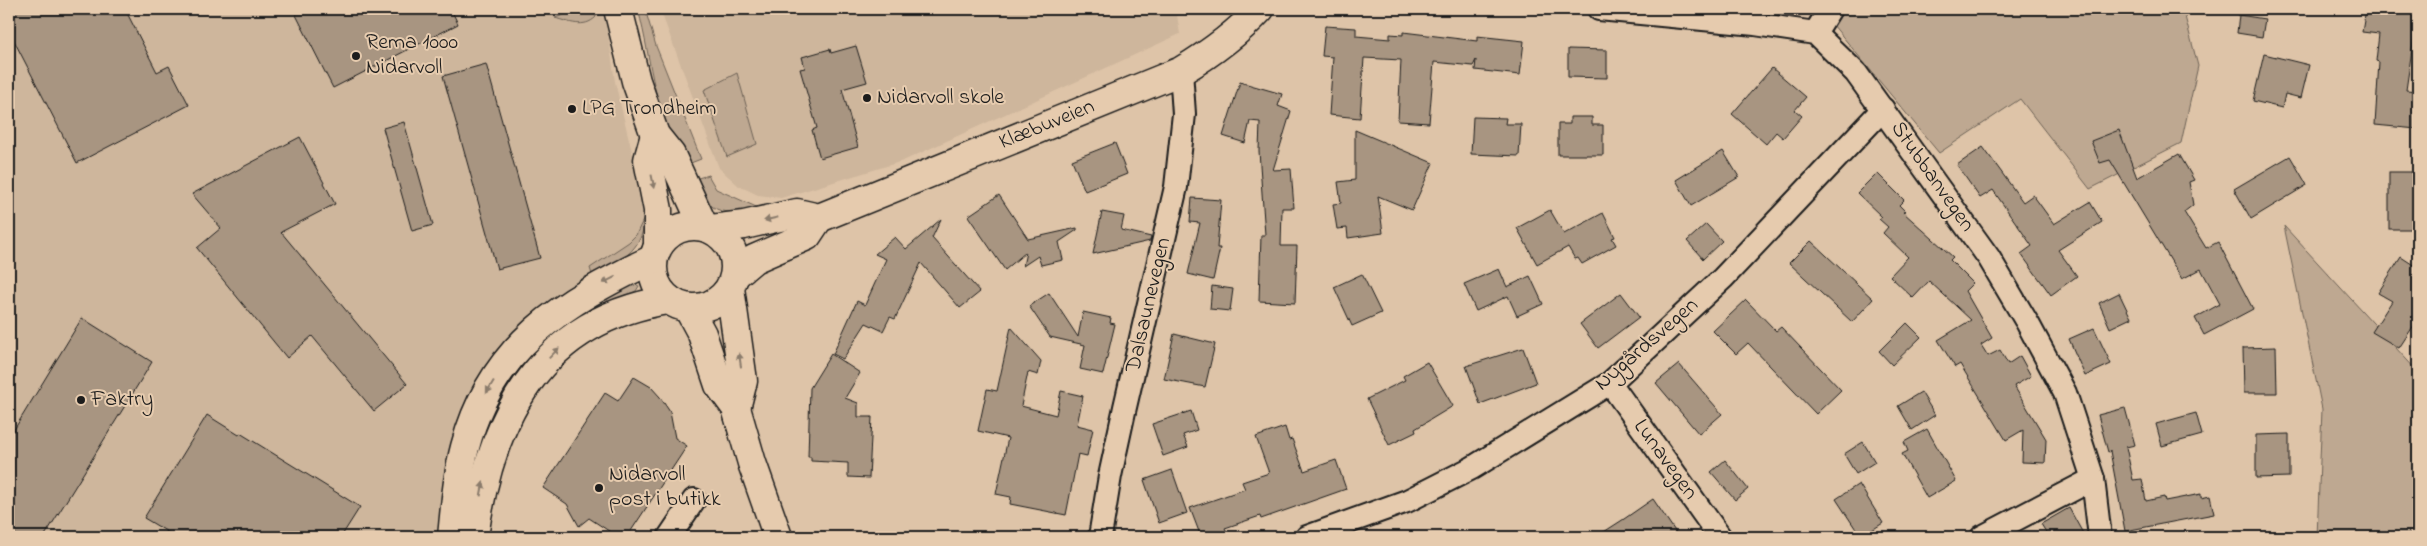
<svg xmlns="http://www.w3.org/2000/svg" width="2427" height="546" font-family="'Indie Flower',sans-serif">
<style>
.built{fill:#ceb69c}
.green{fill:#bea891;stroke:#6d6256}
.building{fill:#a89581;stroke:#1c1c1c}
.lines{fill:none;stroke-linecap:round;stroke-linejoin:round}
.street-casing{stroke:#1c1c1c;stroke-width:26}
.secondary-casing{stroke:#1c1c1c;stroke-width:31}
.street{stroke:#e6cbae;stroke-width:22}
.secondary{stroke:#e6cbae;stroke-width:28}
.oneway{fill:#8b7c6c}
.poi-dot{fill:#1c1c1c;stroke:#e6cbae;stroke-width:2}
.labels{text-anchor:middle;dominant-baseline:central;stroke-width:4;stroke-linejoin:round;paint-order:stroke}
.poi-label{font-size:22px;fill:#1c1c1c;stroke:#e6cbae;text-anchor:start}
.street-label{font-size:22px;fill:#1c1c1c;stroke:#e6cbae}
</style>
<rect width="100%" height="100%" fill="#dec4a8"/>
<filter id="ink" filterUnits="userSpaceOnUse"><feTurbulence type="fractalNoise" baseFrequency=".02" numOctaves="2"/><feDisplacementMap in="SourceGraphic" scale="10" xChannelSelector="R" yChannelSelector="G"/><feConvolveMatrix kernelMatrix="1 2 1 2 8 2 1 2 1" color-interpolation-filters="sRGB"/></filter>
<g filter="url(#ink)">
<!-- built -->
<g class="built">
<polygon points="9,9 605,9 615,82 644,201 644,227 641,238 629,255 556,300 443,537 9,537"/>
<polygon points="660,9 1176,9 1180,34 903,161 781,198 758,195 739,186 719,168"/>
</g>
<!-- green -->
<g class="green">
<path d="M571,9H593L596,17C584,29 569,22 555,18L571,12Z"/>
<path d="M638,9H645L656,46L701,159L688,164C652,115 653,65 638,9Z"/>
<polygon points="1841,9 2183,9 2198,66 2181,143 2090,189 2020,99 1939,153 1833,25"/>
<polygon points="737,73 757,144 727,157 704,90"/>
<path d="M708,175L716,189L763,210C728,214 708,218 695,179Z"/>
<path d="M644,218C645,250 617,263 593,278L590,268L629,242L636,235Z"/>
<polygon points="2284,226 2418,372 2418,537 2317,537 2322,409"/>
<polygon points="633,283 639,286 636,291 608,302 603,293"/>
<polygon points="587,301 592,309 559,332 543,346 476,471 464,481 468,463 515,364"/>
</g>
<!-- building -->
<g class="building">
<polygon points="9,9 125,9 157,72 169,66 189,105 77,163 9,31"/>
<polygon points="293,9 451,9 458,24 333,88"/>
<polygon points="2366,9 2418,9 2406,90 2418,91 2417,129 2375,125 2379,62 2376,61 2379,34 2362,32"/>
<polygon points="2239,15 2265,19 2262,37 2237,33"/>
<polygon points="1325,26 1356,28 1356,36 1390,39 1390,34 1403,35 1403,32 1477,41 1477,36 1524,41 1520,75 1475,70 1476,60 1473,66 1434,62 1429,123 1398,121 1401,60 1364,58 1360,118 1329,115 1333,57 1322,56"/>
<polygon points="856,46 867,82 842,89 858,147 820,158 812,130 817,128 800,69 805,68 802,57 830,49 831,53"/>
<polygon points="1568,49 1607,50 1607,78 1568,77"/>
<polygon points="2264,54 2309,65 2301,98 2285,94 2282,108 2253,101"/>
<polygon points="486,64 540,258 497,269 443,76"/>
<polygon points="1772,68 1806,97 1795,110 1802,116 1783,138 1776,132 1766,144 1732,114"/>
<polygon points="1240,82 1282,94 1278,106 1291,111 1273,170 1291,169 1294,208 1282,208 1281,246 1297,246 1295,303 1259,301 1261,235 1265,235 1259,151 1260,122 1250,121 1245,143 1223,136"/>
<polygon points="1473,117 1506,118 1505,124 1521,124 1519,156 1471,154"/>
<polygon points="1570,117 1592,117 1592,125 1603,125 1603,155 1558,155 1558,124 1570,124"/>
<polygon points="404,122 433,225 412,231 383,128"/>
<polygon points="1355,130 1433,163 1412,210 1378,196 1383,233 1348,238 1347,228 1337,229 1333,204 1341,203 1338,182 1355,180"/>
<polygon points="2119,130 2137,178 2179,154 2194,180 2189,182 2193,205 2184,212 2206,248 2218,242 2253,309 2204,335 2195,318 2220,304 2201,269 2182,279 2110,160 2100,163 2091,141"/>
<polygon points="300,137 335,204 281,232 407,384 374,411 312,336 287,358 197,248 221,228 192,194"/>
<polygon points="1115,143 1127,174 1085,191 1072,160"/>
<polygon points="1983,147 2023,202 2033,195 2054,224 2090,202 2102,222 2058,250 2077,276 2051,295 2021,254 2032,246 1993,190 1980,198 1957,165"/>
<polygon points="1723,151 1739,177 1691,206 1676,180"/>
<polygon points="2290,156 2307,185 2251,219 2234,189"/>
<rect x="2389" y="172" width="29" height="57"/>
<polygon points="1877,173 1904,200 1899,205 1905,211 1903,212 1953,257 1950,260 1973,283 1965,291 1992,338 1981,345 1988,356 2000,350 2008,364 2020,356 2031,376 2014,386 2046,439 2045,463 2022,462 2023,430 2006,440 1960,364 1955,367 1938,340 1971,320 1929,281 1913,298 1890,276 1908,257 1883,233 1888,227 1879,219 1882,217 1857,193"/>
<polygon points="999,195 1028,239 1077,228 1077,230 1059,242 1063,260 1041,265 1038,256 1023,266 1026,252 1005,270 968,216"/>
<polygon points="1192,198 1221,200 1217,248 1220,248 1213,280 1188,274 1200,223 1190,222"/>
<polygon points="1550,210 1564,234 1603,213 1615,237 1612,238 1616,245 1582,264 1578,258 1575,259 1568,247 1537,264 1517,228"/>
<polygon points="1102,212 1124,216 1121,230 1151,237 1150,241 1093,254"/>
<polygon points="941,219 932,238 980,292 960,308 921,263 895,319 890,317 883,331 866,323 843,359 833,354 857,301 865,305 886,259 875,254 895,237 906,249"/>
<polygon points="1706,224 1722,241 1703,259 1687,241"/>
<polygon points="1811,241 1873,299 1852,322 1789,263"/>
<polygon points="2401,257 2418,268 2418,319 2399,348 2372,332 2392,301 2378,293"/>
<polygon points="1499,269 1507,287 1530,276 1543,304 1517,316 1508,296 1476,311 1464,284"/>
<polygon points="1362,274 1381,313 1352,326 1334,287"/>
<polygon points="1212,286 1233,289 1230,311 1210,309"/>
<polygon points="1049,293 1078,337 1083,312 1111,318 1110,323 1115,324 1103,374 1080,369 1085,345 1050,337 1029,306"/>
<polygon points="1621,293 1639,317 1598,348 1580,324"/>
<polygon points="2119,293 2131,318 2110,328 2099,303"/>
<polygon points="1746,300 1776,331 1781,327 1841,390 1816,414 1748,343 1736,354 1713,331"/>
<polygon points="82,318 152,362 44,537 9,537 9,438"/>
<polygon points="1907,323 1921,337 1892,365 1879,351"/>
<polygon points="1011,327 1041,361 1038,375 1028,372 1021,406 1056,415 1061,391 1083,396 1077,425 1093,429 1087,456 1078,454 1066,515 1010,504 1011,497 996,494 1008,438 978,431 987,389 997,391"/>
<polygon points="2094,328 2111,364 2085,376 2069,339"/>
<polygon points="1174,334 1215,344 1205,387 1164,379"/>
<polygon points="2276,347 2277,393 2244,393 2243,348"/>
<polygon points="1523,348 1536,383 1480,404 1466,366"/>
<polygon points="831,354 860,373 845,398 858,403 858,417 872,417 869,478 848,477 848,463 811,461 811,457 808,457 810,388"/>
<polygon points="1427,362 1453,406 1415,429 1416,432 1389,445 1367,399 1405,380 1403,376"/>
<polygon points="1679,364 1722,414 1699,434 1656,383"/>
<polygon points="634,377 651,387 660,397 670,412 675,438 687,446 627,537 618,537 589,518 579,526 567,504 543,488 605,393 618,401"/>
<polygon points="1921,392 1935,415 1912,430 1898,406"/>
<polygon points="2125,408 2135,445 2126,447 2133,480 2142,479 2146,501 2164,497 2165,501 2201,494 2201,498 2210,496 2214,514 2125,531 2110,451 2108,452 2098,415"/>
<polygon points="1191,411 1197,430 1183,435 1188,447 1163,456 1152,424"/>
<polygon points="2196,413 2202,435 2162,446 2156,424"/>
<polygon points="207,415 239,435 240,433 360,507 341,537 176,537 144,518"/>
<polygon points="1285,427 1289,440 1292,439 1304,471 1336,460 1346,489 1261,519 1260,516 1225,528 1227,532 1213,537 1201,537 1190,508 1245,489 1242,482 1269,473 1256,437"/>
<polygon points="1927,429 1956,481 1927,498 1902,454 1908,451 1904,442"/>
<polygon points="2289,434 2289,477 2256,478 2256,435"/>
<polygon points="1863,442 1875,462 1856,474 1844,454"/>
<polygon points="1725,460 1748,489 1735,500 1711,472"/>
<polygon points="1172,470 1187,513 1159,523 1144,480"/>
<polygon points="1859,484 1883,523 1861,537 1836,499"/>
<polygon points="1653,499 1679,537 1596,537 1624,519"/>
<polygon points="2069,508 2085,537 2049,537 2041,524"/>
</g>
<g class="lines">
<!-- street casing -->
<g class="street-casing">
<g id="street">
<polyline points="1599,9 1755,24 1815,33 1856,73 1989,258 2028,324 2065,393 2093,479 2100,537"/>
<polyline points="1815,33 1830,9"/>
<polyline points="1610,383 1720,537"/>
<polyline points="669,537 694,500"/>
<polyline points="1100,537 1110,476 1125,407 1176,187 1184,114 1181,71"/>
<polyline points="1307,537 1407,501 1472,468 1610,383 1723,278 1883,109"/>
<polyline points="1982,537 2093,479"/>
</g>
</g>
<!-- secondary casing -->
<g class="secondary-casing">
<g id="secondary">
<polyline points="618,9 636,81 655,135 671,155 704,227"/>
<polyline points="655,135 648,160 658,210 658,245"/>
<circle cx="694" cy="267" r="41"/>
<path d="M711,229L744,225L797,213L819,218L829,214L1181,71C1211,53 1236,35 1260,9"/>
<polyline points="735,275 754,259 807,236 819,218"/>
<polyline points="730,288 743,381 736,408"/>
<polyline points="688,308 702,334 719,385 736,408 752,463 778,537"/>
<path d="M452,537C455,507 457,477 465,447C492,345 563,302 653,259"/>
<path d="M474,537C490,418 540,320 668,300"/>
</g>
</g>
<!-- street -->
<use href="#street" class="street"/>
<!-- secondary -->
<use href="#secondary" class="secondary"/>
</g>
<!-- one-way arrows -->
<defs><path id="oneway-solid" d="M-6-.8H1V-3.2L6.5 0L1 3.2V.8H-6Z" transform="scale(1.25)"/></defs>
<g class="oneway">
<use href="#oneway-solid" transform="translate(653 182) rotate(78)"/>
<use href="#oneway-solid" transform="translate(771 219) rotate(167)"/>
<use href="#oneway-solid" transform="translate(609 280) rotate(154)"/>
<use href="#oneway-solid" transform="translate(554 353) rotate(-46)"/>
<use href="#oneway-solid" transform="translate(740 360) rotate(-98)"/>
<use href="#oneway-solid" transform="translate(490 387) rotate(121)"/>
<use href="#oneway-solid" transform="translate(482 489) rotate(-79)"/>
</g>
</g>
<!-- markers -->
<g class="poi-dot">
<circle cx="356" cy="56" r="5"/>
<circle cx="867" cy="98" r="5"/>
<circle cx="572" cy="109" r="5"/>
<circle cx="81" cy="400" r="5"/>
<circle cx="599" cy="488" r="5"/>
</g>
<g class="labels">
<!-- poi labels -->
<g class="poi-label">
<text x="366" y="43">Rema 1000<tspan x="366" dy="25">Nidarvoll</tspan></text>
<text x="877" y="98">Nidarvoll skole</text>
<text x="582" y="109">LPG Trondheim</text>
<text x="91" y="400">Faktry</text>
<text x="609" y="475">Nidarvoll<tspan x="609" dy="25">post i butikk</tspan></text>
</g>
<!-- street labels -->
<g class="street-label">
<text transform="translate(1047 125) rotate(-22)">Klæbuveien</text>
<text transform="translate(1932 177) rotate(55)">Stubbanvegen</text>
<text transform="translate(1149 305) rotate(-77)">Dalsaunevegen</text>
<text transform="translate(1647 345) rotate(-41)">Nygårdsvegen</text>
<text transform="translate(1665 460) rotate(54)">Lunavegen</text>
</g>
</g>
<!-- margin -->
<rect width="2427" height="546" fill="none" stroke="#e6cbae" stroke-width="30"/>
<rect x="15" y="15" width="2397" height="516" fill="none" stroke="#1c1c1c" stroke-width="2" filter="url(#ink)"/>
</svg>
